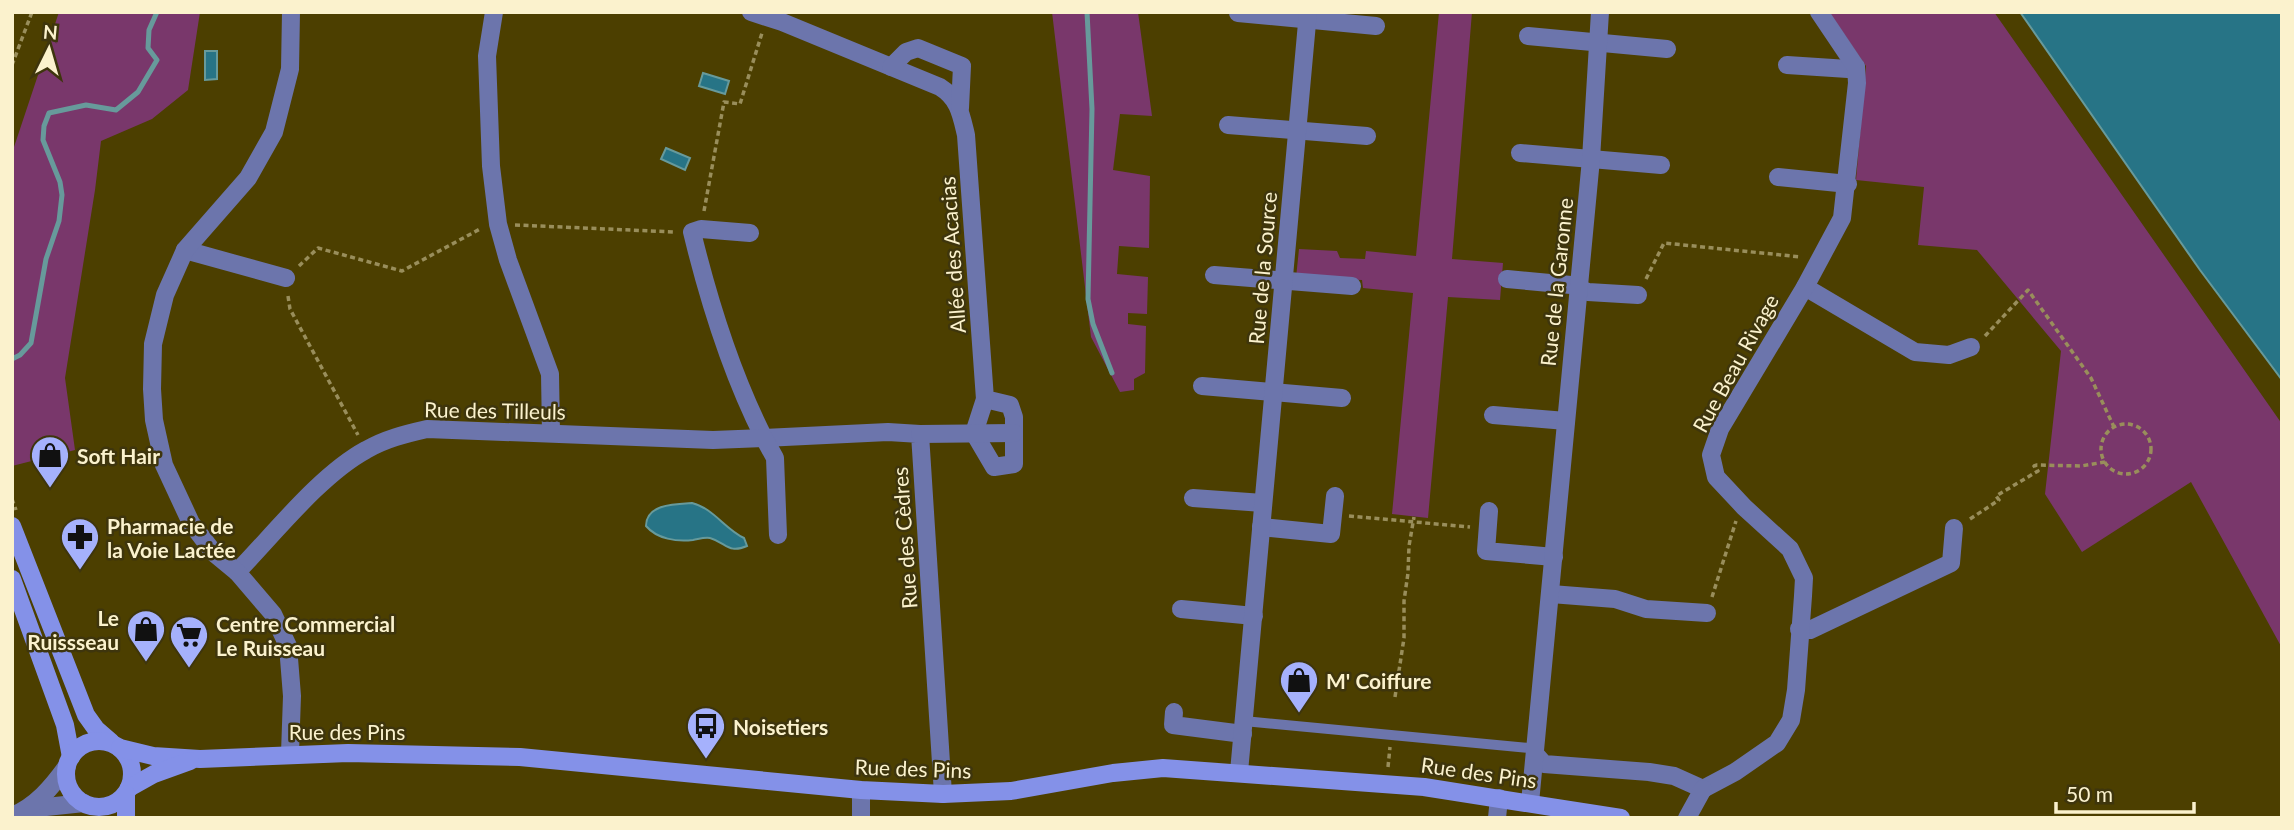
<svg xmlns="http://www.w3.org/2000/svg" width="2294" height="830" font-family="Lato,sans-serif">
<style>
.green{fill:#79376b}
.water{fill:#277486;stroke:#679a9b;stroke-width:2}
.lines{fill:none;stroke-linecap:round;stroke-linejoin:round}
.stream{stroke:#679a9b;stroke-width:5}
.path{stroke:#998e5b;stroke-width:3.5;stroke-dasharray:5 3.5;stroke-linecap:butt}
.lane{stroke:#6c75ac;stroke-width:10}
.street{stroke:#6c75ac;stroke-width:18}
.secondary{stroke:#8491e8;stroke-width:18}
.labels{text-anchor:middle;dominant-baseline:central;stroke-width:5;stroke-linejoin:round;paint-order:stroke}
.street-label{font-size:21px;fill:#fbf2cd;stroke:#3e350d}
.poi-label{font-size:21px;font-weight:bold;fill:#fbf2cd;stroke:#3e350d;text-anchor:start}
</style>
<rect width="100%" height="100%" fill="#4c3f00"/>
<!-- green -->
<g class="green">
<polygon points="59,12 200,12 188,90 152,119 101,141 95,190 65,378 75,450 12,466 12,153"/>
<polygon points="1052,12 1138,12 1152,116 1120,114 1113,170 1150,176 1149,248 1119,246 1117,274 1148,277 1147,314 1128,313 1128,324 1146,326 1145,373 1134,379 1134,390 1120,392 1091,337"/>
<polygon points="1439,12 1472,12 1452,259 1503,263 1500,300 1448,297 1428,518 1392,514 1413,293 1363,288 1362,280 1296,278 1299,249 1337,251 1340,258 1365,259 1366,251 1416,256"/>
<polygon points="1829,12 1994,12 2282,424 2282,648 2191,482 2082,552 2045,494 2061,351 1977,250 1918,245 1924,187 1856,180 1866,66"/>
</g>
<!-- water -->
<g class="water">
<polygon points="2020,12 2282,12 2282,380 2200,270"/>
<polygon points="205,51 217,51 217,79 205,80"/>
<polygon points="703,73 729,81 725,94 699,86"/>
<polygon points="666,148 690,158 685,170 661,159"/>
<path d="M692,503C713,508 725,529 744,538L747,546C728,554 727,543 710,538C704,537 699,539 693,540C677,542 657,539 646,526C646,504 675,504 692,503Z"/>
</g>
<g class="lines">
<!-- stream -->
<g class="stream">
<polyline points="1087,12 1092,109 1088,299 1093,324 1112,373"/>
<polyline points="12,359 20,355 31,343 46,259 59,221 62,195 60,182 43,140 44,126 49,113 86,105 116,110 138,92 157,60 148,48 149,30 157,12"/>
</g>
<!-- path -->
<g class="path">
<polyline points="12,65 32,12"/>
<polyline points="704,211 724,102 740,104 762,33"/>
<polyline points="515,225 675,232"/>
<polyline points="299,266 318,248 402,271 480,229"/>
<polyline points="1646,279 1664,243 1801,257"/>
<polyline points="288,296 290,309 358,435"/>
<polyline points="1985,336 2028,290 2091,378 2114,427"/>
<circle cx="2126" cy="449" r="25"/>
<polyline points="12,499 16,510"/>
<polyline points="1349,516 1470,527"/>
<polyline points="1970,519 1999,500 1996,496 2038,471 2034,466 2037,465 2081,466 2105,462"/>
<polyline points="1712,597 1736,521"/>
<polyline points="1395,697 1404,638 1404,601 1408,573 1409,546 1414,517"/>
<polyline points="1388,767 1390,747"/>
</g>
<!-- lane -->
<polyline class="lane" points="1244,721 1529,748 1536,755"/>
<!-- street -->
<g class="street">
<polyline points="494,12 487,56 491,166 498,224 508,260 550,374 551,433"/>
<path d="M751,12L782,22L940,87C959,99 961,114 966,135L985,399L974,433L994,467L1014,464V417L1010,405L985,399"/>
<polyline points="1238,13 1376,26"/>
<polyline points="1528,36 1667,49"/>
<polyline points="1787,65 1848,69 1856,67"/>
<polyline points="891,67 906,52 918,48 962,66 960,108"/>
<polyline points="1228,125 1367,136"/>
<polyline points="1520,153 1661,165"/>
<polyline points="1778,177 1848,184"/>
<path d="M750,233L701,229L692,232C709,302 731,373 764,438L888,432L920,434L943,794"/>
<polyline points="185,250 286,278"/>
<polyline points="1214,275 1352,286"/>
<polyline points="1507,279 1571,285 1588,292 1638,295"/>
<polyline points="1805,287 1915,352 1949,355 1971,347"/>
<polyline points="1202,386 1342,398"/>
<polyline points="1493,415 1566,421"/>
<polyline points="920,434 1014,433"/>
<polyline points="1193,498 1263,503"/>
<polyline points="1489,511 1486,551 1554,557"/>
<polyline points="1261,527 1331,534 1335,496"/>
<path d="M237,572C274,534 320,475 366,450C385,439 405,434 427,429L713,440L764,438L775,458L778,535"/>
<polyline points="1551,594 1615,599 1646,609 1707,613"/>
<polyline points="1181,609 1254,616"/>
<polyline points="1799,629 1810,630 1951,563 1954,528"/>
<polyline points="1174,712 1173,725 1243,734"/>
<polyline points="290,753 292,696 288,646 273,614 237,572 214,553 191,523 164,465 154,420 152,389 153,344 165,295 185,250 248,178 274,132 290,69 291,12"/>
<polyline points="1536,755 1544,764 1649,772 1674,776 1703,789"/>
<polyline points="1239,772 1308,12"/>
<polyline points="1703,789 1735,772 1777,743 1791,720 1796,690 1803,596 1804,578 1790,549 1744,507 1716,477 1711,455 1720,429 1805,287 1842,218 1857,83 1856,67 1819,12"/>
<polyline points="861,790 861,818"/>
<polyline points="1530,803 1591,159 1600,12"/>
<polyline points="27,809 84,803"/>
<path d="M12,816C36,806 52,787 67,766"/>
<polyline points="1497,818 1499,798"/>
<polyline points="1687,818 1703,789"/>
</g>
<!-- secondary -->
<g class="secondary">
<polyline points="12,526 86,715 96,729 111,742"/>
<polyline points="12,579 65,725 71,757"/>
<circle cx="99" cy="774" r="33"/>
<polyline points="120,748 153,756 200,759 348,753 520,757 861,790 943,794 1011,791 1113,773 1163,768 1424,787 1621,818"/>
<polyline points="129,788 154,774 190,761"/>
<polyline points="126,794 126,818"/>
</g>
</g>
<!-- icons -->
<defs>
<g id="shop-pin" transform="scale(2.0125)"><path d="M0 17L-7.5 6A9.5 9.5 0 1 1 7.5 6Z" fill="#a5b1fc" stroke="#3e350d"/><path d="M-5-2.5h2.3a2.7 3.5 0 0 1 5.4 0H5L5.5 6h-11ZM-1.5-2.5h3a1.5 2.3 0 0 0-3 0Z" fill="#111"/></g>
<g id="pharmacy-pin" transform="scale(2.0125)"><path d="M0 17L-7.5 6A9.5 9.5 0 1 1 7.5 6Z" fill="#a5b1fc" stroke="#3e350d"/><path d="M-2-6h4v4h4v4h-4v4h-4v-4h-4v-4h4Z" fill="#111"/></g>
<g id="supermarket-pin" transform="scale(2.0125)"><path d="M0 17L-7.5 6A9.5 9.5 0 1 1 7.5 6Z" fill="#a5b1fc" stroke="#3e350d"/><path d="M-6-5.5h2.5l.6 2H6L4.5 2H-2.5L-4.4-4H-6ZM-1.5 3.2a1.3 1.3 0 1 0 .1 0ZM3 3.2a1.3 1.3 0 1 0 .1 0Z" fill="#111"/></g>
<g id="bus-pin" transform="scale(2.0125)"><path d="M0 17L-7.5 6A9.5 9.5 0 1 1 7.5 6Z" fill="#a5b1fc" stroke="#3e350d"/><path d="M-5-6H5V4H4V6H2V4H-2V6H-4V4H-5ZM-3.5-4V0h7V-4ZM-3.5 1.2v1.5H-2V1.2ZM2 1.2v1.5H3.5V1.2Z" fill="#111"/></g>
</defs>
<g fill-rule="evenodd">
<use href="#shop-pin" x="50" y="455"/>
<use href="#pharmacy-pin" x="80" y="537"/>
<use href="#shop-pin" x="146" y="629"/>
<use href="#supermarket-pin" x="189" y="635"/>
<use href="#shop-pin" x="1299" y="680"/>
<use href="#bus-pin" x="706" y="726"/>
</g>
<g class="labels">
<!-- street labels -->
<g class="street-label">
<text transform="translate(952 255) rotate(-94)">Allée des Acacias</text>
<text transform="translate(1262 268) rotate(-85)">Rue de la Source</text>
<text transform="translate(1556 282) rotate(-84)">Rue de la Garonne</text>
<text transform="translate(1735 363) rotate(-61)">Rue Beau Rivage</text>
<text transform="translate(495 410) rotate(1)">Rue des Tilleuls</text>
<text transform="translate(904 538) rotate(-94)">Rue des Cèdres</text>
<text x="347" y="731">Rue des Pins</text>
<text transform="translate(913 768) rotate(2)">Rue des Pins</text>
<text transform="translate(1479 772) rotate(8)">Rue des Pins</text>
</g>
<!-- poi labels -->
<g class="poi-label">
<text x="77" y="455">Soft Hair</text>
<text x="107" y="525">Pharmacie de<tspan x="107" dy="24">la Voie Lactée</tspan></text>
<text x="119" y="617" text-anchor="end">Le<tspan x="119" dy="24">Ruissseau</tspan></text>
<text x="216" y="623">Centre Commercial<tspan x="216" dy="24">Le Ruisseau</tspan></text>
<text x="1326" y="680">M' Coiffure</text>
<text x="733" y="726">Noisetiers</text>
</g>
</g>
<!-- border -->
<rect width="2294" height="830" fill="none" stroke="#fbf2cd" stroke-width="28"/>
<!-- north arrow -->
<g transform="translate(49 49) rotate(5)" stroke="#3e350d" stroke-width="5" paint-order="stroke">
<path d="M0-5L12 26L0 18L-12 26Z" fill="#fbf2cd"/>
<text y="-10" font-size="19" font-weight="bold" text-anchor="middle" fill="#fbf2cd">N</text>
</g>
<!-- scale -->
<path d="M2056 802v10h138v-10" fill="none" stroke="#fbf2cd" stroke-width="3.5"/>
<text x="2066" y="802" font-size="21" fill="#fbf2cd" stroke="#3e350d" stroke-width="5" paint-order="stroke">50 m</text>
</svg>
